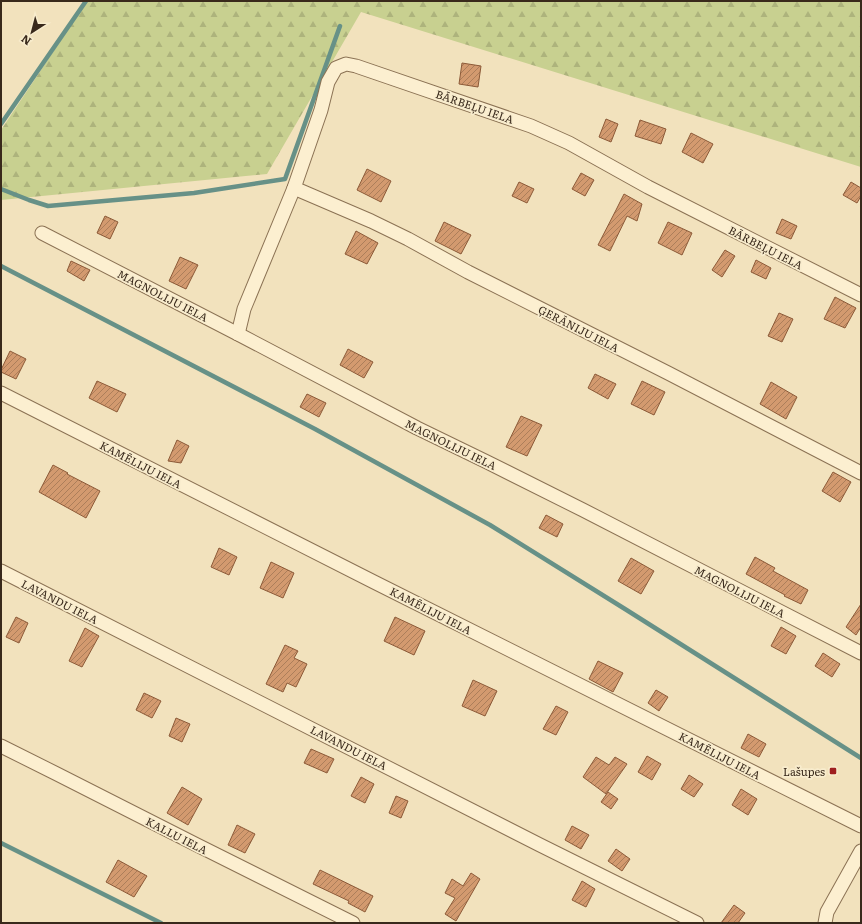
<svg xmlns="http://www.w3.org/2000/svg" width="862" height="924" font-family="Literata,serif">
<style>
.forest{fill:url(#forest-firs)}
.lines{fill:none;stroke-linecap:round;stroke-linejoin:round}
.stream{stroke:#679187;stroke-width:4.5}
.building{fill:url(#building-hatch);stroke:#8c5a38}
.minor-casing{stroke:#8b7254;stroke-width:15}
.minor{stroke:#fcefd0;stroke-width:13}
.poi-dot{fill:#9f1f1f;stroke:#f8eccd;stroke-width:1.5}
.labels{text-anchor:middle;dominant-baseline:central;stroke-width:3.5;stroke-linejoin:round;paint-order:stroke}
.street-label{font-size:11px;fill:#39291b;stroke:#f8eccd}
.poi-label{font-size:11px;fill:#39291b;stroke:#f8eccd;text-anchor:end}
</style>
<defs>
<pattern id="forest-firs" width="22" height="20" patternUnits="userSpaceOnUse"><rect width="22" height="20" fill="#c8d090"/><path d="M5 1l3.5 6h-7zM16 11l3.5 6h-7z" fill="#adb37c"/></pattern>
<pattern id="building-hatch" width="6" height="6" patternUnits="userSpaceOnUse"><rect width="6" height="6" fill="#d39a6f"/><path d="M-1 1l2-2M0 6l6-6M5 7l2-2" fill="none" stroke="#ac7e5a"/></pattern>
</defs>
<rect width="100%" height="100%" fill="#f2e2bd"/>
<!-- forest -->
<polygon class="forest" points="87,1 861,1 861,167 361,12 267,174 1,200 1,130"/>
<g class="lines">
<!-- stream -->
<g class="stream">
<polyline points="1,124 86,1"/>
<polyline points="1,189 29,200 48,206 194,193 285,179 340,26"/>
<polyline points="1,266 315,429 490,525 625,609 861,758"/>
<polyline points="1,843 161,923"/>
</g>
</g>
<!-- building -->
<g class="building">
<polygon points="462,63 481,66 478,87 459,84"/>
<polygon points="606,119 618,124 611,142 599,137"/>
<polygon points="640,120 666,129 661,144 635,136"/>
<polygon points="691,133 713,144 703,163 682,152"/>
<polygon points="367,169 391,181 381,202 357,190"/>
<polygon points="581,173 594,180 585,196 572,189"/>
<polygon points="519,182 534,189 527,203 512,196"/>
<polygon points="851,182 861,188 861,196 857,203 843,195"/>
<polygon points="624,194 642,204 637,221 627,216 610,251 598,245 616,210"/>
<polygon points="105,216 118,222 110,239 97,233"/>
<polygon points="782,219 797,226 791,239 776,233"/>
<polygon points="444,222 471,235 461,254 435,241"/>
<polygon points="668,222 692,233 682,255 658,243"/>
<polygon points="356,231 378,243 367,264 345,254"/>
<polygon points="725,250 735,256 722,277 712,270"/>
<polygon points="180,257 198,265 186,289 169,281"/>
<polygon points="756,260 771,268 766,279 751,272"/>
<polygon points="71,261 90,270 84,281 67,271"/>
<polygon points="835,297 856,308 845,328 824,319"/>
<polygon points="779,313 793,319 782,342 768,336"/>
<polygon points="348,349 373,362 364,378 340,365"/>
<polygon points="10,351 26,359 16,379 1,372 1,370"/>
<polygon points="595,374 616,384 608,399 588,388"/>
<polygon points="97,381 126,394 117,412 89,398"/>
<polygon points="642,381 665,392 654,415 631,404"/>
<polygon points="771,382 797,397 786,419 760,404"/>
<polygon points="307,394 326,403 319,417 300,407"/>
<polygon points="521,416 542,425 527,456 506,447"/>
<polygon points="177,440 189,446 181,463 168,461"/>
<polygon points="53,465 68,473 67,474 100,491 86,518 39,492"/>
<polygon points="833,472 851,482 840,502 822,491"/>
<polygon points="546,515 563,524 557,537 539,528"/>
<polygon points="219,548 237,557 229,575 211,567"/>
<polygon points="755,557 775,568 773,571 808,590 801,604 784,596 785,595 746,574"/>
<polygon points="631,558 654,571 641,594 618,581"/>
<polygon points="271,562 294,573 283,598 260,588"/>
<polygon points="861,604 861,627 856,635 846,627"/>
<polygon points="16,617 28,623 19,643 6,637"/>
<polygon points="395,617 425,631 414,655 384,641"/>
<polygon points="781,627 796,636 786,654 771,646"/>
<polygon points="85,628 99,636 82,667 69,661"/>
<polygon points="285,645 298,651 294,658 307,664 296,687 287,683 283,692 266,684"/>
<polygon points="823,653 840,664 832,677 815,666"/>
<polygon points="598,661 623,673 613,692 589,679"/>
<polygon points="473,680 497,691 485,716 462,706"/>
<polygon points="656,690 668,697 659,711 648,703"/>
<polygon points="144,693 161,701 152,718 136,710"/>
<polygon points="556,706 568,712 556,735 543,729"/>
<polygon points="176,718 190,724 182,742 169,736"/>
<polygon points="748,734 766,744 759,757 741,748"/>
<polygon points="311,749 334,759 327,773 304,763"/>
<polygon points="647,756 661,764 652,780 638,772"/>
<polygon points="596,757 609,765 615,757 627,764 606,794 583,777"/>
<polygon points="689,775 703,784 694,797 681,789"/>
<polygon points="361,777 374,784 365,803 351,796"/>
<polygon points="182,787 202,799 188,825 167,813"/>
<polygon points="741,789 757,799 748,815 732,805"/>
<polygon points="608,792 618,799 611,809 601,802"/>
<polygon points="396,796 408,801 401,818 389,813"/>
<polygon points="237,825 255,834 245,853 228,845"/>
<polygon points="572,826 589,835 581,849 565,840"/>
<polygon points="616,849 630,859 622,871 608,861"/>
<polygon points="118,860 147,876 134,897 106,882"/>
<polygon points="320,870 373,896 365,912 348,903 349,901 313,884"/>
<polygon points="471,873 480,879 456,921 445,914 455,898 445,893 452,879 463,886"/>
<polygon points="582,881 595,889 586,907 572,900"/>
<polygon points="734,905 745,913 738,923 721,923"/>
</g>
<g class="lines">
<!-- minor casing -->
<g class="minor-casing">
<g id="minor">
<polyline points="294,188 371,221 408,239 468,272 668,373 861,473"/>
<polyline points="42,233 238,334 417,428 487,462 583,510 861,653"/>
<polyline points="238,334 244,309 294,188 321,110 328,82 336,68 346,64 356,66 531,126 569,143 648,187 861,295"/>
<polyline points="1,393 374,582 861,826"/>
<polyline points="1,571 540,845 697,923"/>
<polyline points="1,746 57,774 195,844 353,923"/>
<polyline points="825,923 827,912 861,851"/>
</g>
</g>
<!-- minor -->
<use href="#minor" class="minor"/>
</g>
<!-- markers -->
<rect class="poi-dot" x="829" y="767" width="8" height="8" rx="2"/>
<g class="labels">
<!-- street labels -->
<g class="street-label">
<text transform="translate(475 106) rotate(19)">BĀRBEĻU IELA</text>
<text transform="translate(766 247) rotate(27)">BĀRBEĻU IELA</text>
<text transform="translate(163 295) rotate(27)">MAGNOLIJU IELA</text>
<text transform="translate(579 328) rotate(27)">ĢERĀNIJU IELA</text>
<text transform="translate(451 444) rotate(26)">MAGNOLIJU IELA</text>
<text transform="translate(141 464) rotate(27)">KAMĒLIJU IELA</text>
<text transform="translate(740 591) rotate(27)">MAGNOLIJU IELA</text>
<text transform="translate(60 601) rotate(27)">LAVANDU IELA</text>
<text transform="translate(431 610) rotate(27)">KAMĒLIJU IELA</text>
<text transform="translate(349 747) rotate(27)">LAVANDU IELA</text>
<text transform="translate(720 755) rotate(27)">KAMĒLIJU IELA</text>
<text transform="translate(177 835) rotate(27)">KALLU IELA</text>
</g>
<!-- poi labels -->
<g class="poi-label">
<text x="825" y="771">Lašupes</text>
</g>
</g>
<!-- border -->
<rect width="862" height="924" fill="none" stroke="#39291b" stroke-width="4"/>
<!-- north arrow -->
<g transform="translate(32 32) rotate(216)" stroke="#f8eccd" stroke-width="3" paint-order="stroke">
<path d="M0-3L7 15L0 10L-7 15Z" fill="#39291b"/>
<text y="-6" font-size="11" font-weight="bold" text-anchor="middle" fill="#39291b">N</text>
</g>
</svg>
